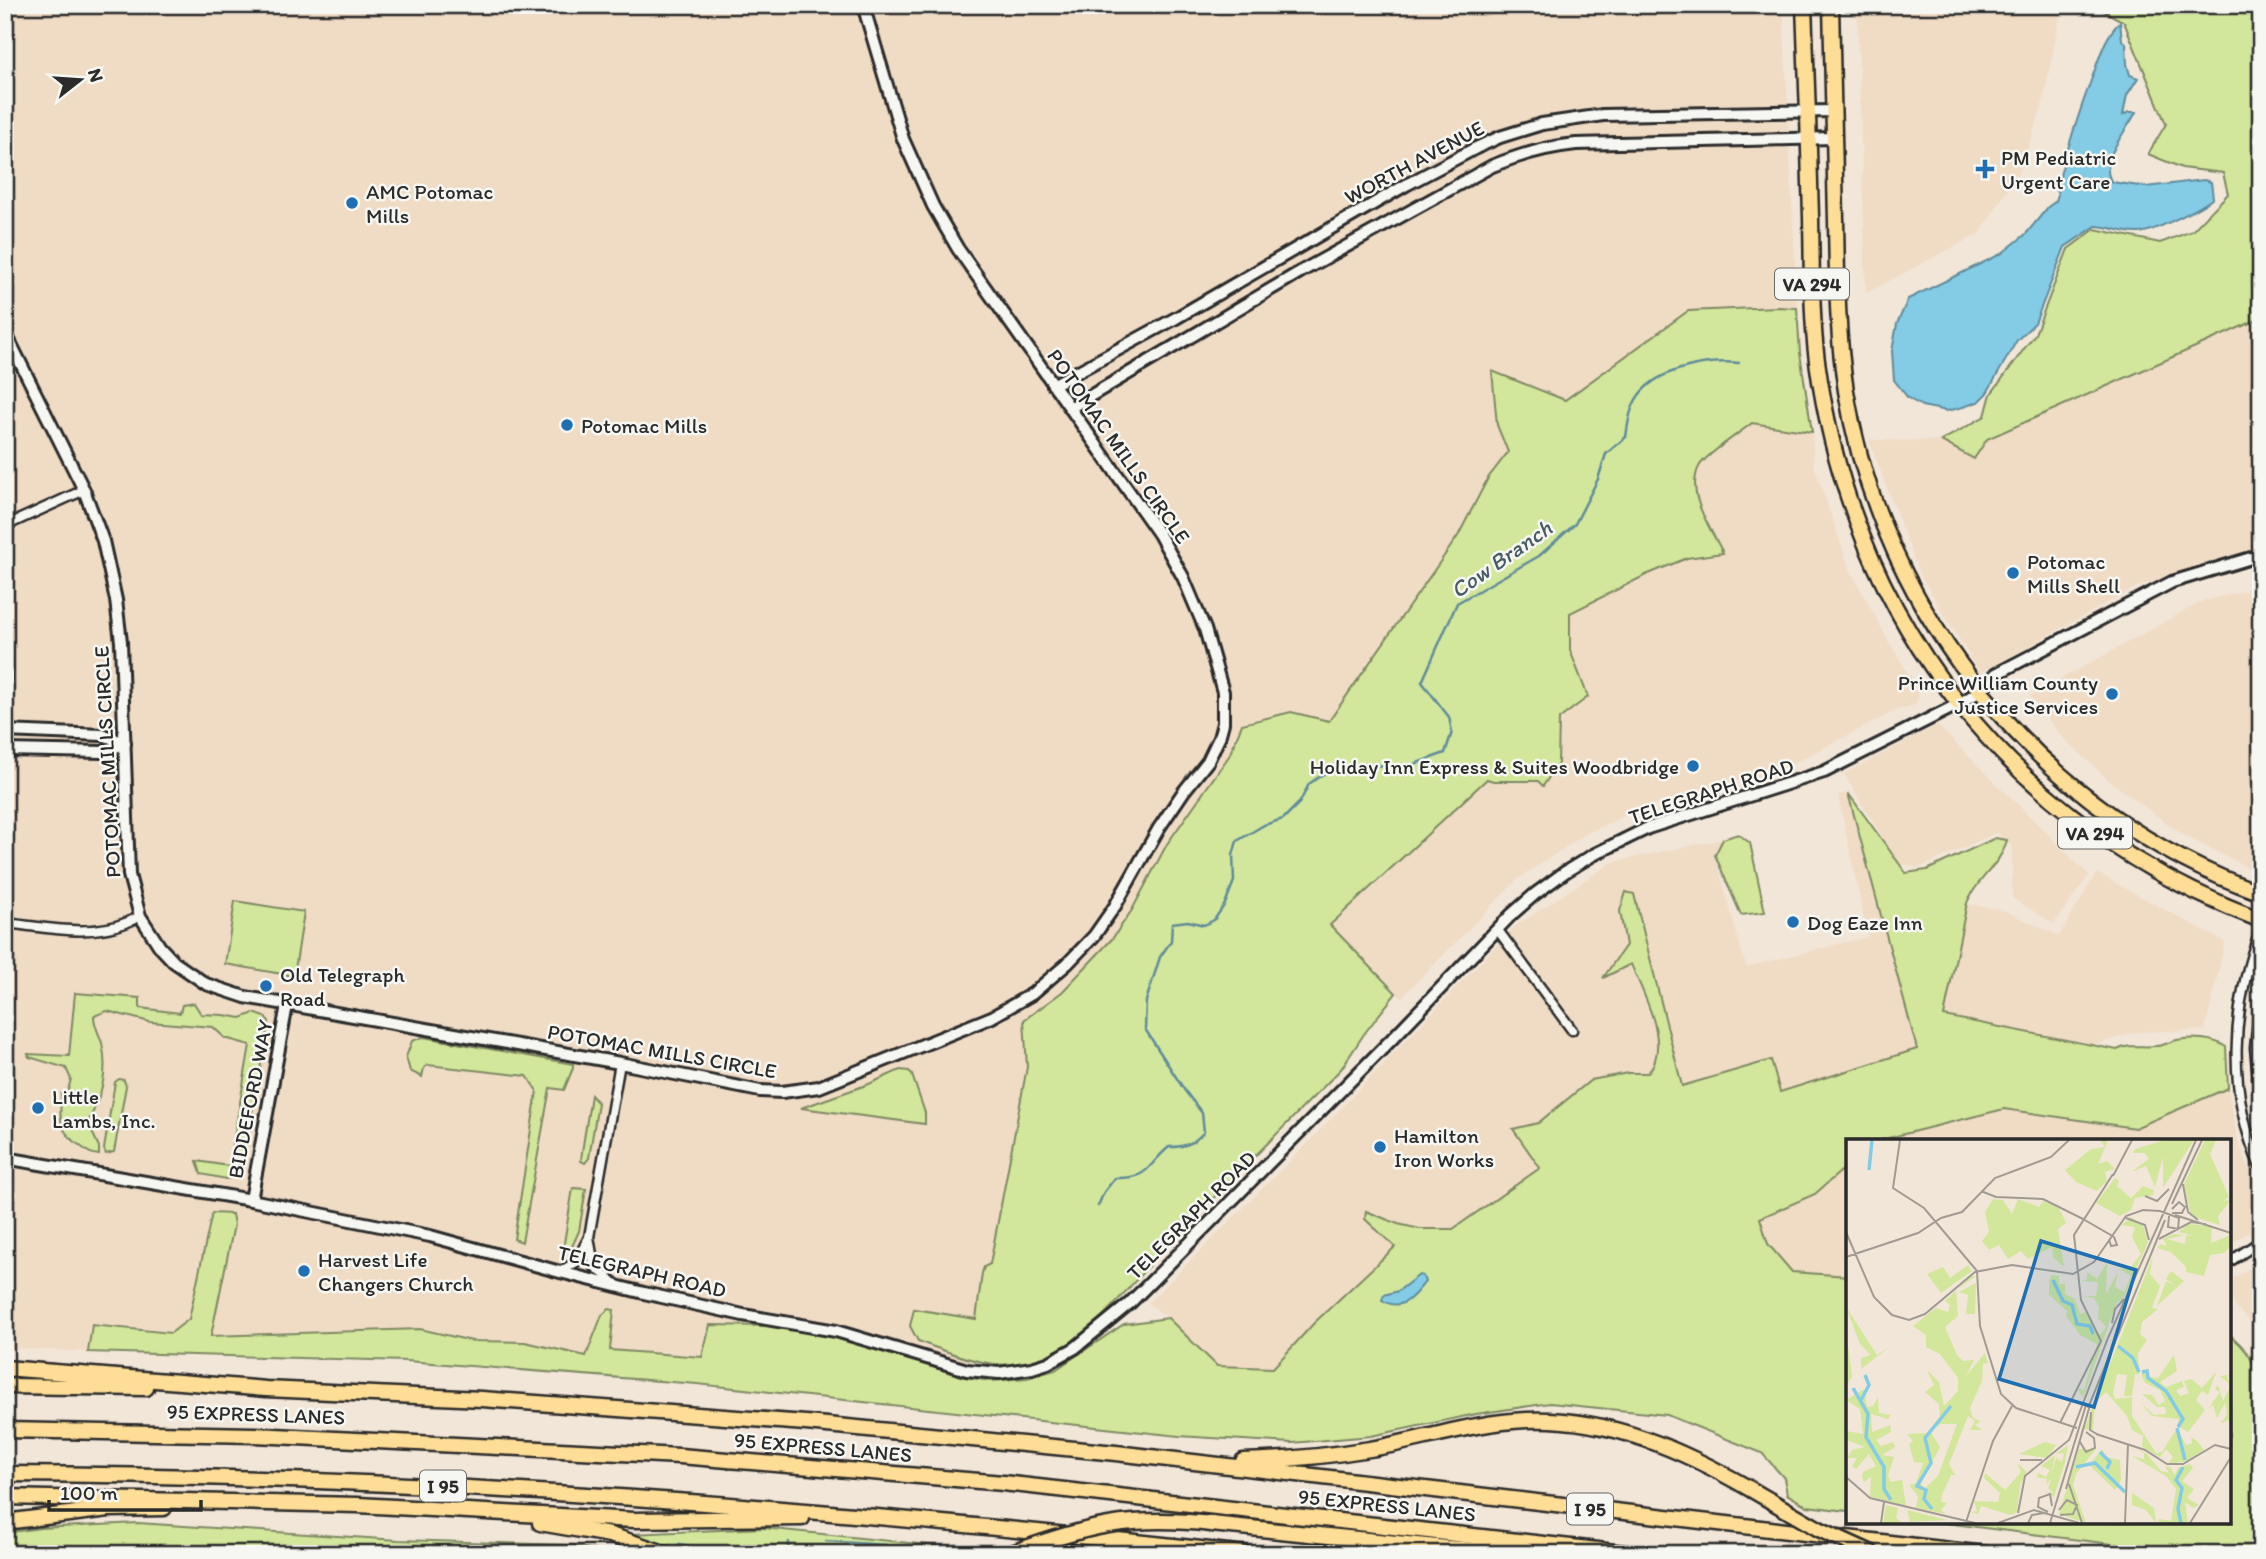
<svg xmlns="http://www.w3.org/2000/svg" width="2266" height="1559" font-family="Itim,sans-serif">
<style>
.built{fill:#f0dbc5}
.green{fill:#d2e79b;stroke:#7e8963;stroke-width:2}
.water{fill:#84cbe5;stroke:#608b9b;stroke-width:2}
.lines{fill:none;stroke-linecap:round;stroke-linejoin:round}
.stream{stroke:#608b9b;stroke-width:2.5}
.street-casing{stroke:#2b2b2b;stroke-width:13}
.secondary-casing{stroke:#2b2b2b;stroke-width:16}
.highway-casing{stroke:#2b2b2b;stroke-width:19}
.street{stroke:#f6f6f2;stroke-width:8}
.secondary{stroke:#f6f6f2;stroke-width:10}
.highway{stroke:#fedd96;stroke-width:14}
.highway-bridge-casing{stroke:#2b2b2b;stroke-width:19;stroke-linecap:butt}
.highway-bridge{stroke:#fedd96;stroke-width:14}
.poi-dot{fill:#1f6fb2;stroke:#f6f6f2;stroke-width:2.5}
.labels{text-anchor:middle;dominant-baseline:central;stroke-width:5;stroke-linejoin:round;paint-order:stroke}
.shield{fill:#f6f6f2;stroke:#686867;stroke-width:2}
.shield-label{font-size:19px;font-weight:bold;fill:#2b2b2b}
.poi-label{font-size:21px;fill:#2b2b2b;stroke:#f6f6f2;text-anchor:start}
.street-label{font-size:21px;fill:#2b2b2b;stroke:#f6f6f2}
.water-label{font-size:23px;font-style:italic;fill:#465b63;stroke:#f6f6f2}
.inset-river{fill:none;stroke:#84cbe5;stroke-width:3.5}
.inset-road{fill:none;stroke:#a29b93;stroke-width:2}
.view{fill:#1f6fb2;fill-opacity:0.15;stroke:#1f6fb2;stroke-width:3.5}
.inset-edge{fill:none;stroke:#2b2b2b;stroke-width:3.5}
</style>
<rect width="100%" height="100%" fill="#f2e6d8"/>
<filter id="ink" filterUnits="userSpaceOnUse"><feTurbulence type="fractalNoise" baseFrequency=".0143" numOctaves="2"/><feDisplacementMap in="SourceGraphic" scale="14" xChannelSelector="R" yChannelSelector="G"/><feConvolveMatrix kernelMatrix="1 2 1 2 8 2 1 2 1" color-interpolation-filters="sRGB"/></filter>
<g filter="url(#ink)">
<!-- built -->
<g class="built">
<polygon points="5,5 1783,5 1797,308 1688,311 1565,400 1493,371 1497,425 1508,452 1488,478 1458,536 1329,722 1291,712 1242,724 1229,756 1167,844 1132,910 1112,939 1062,992 1024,1020 1027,1067 990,1264 984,1267 982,1273 964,1412 697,1384 407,1361 154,1355 5,1348"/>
<polygon points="1857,5 2062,5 2042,107 2020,170 1980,233 1866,293"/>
<polygon points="2261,318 2261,545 2241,554 2136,587 1980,673 1919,573 1869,440 1941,441 1974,458 1987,439"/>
<polygon points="1752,423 1812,432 1814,466 1850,570 1890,644 1918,689 1919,697 1915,705 1899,709 1782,769 1644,807 1587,833 1519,878 1402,997 1396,993 1330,925 1488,779 1493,781 1538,781 1543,786 1558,763 1559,719 1587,697 1570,650 1570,613 1646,575 1687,558 1722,553 1697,500 1695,479 1701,464"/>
<polygon points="2261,587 2261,874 2183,835 2110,781 2063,738 2030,696 2203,601"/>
<polygon points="1937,725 2089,875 2054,924 2012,898 2012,846 1996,833 1919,868 1898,863 1844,774"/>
<polygon points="1848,793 1917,1049 1779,1093 1770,1061 1682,1086 1634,895 1626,892 1620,911 1626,945 1604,977 1631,963 1657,1034 1655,1065 1648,1073 1628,1073 1591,1080 1538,1123 1514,1129 1540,1168 1453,1229 1420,1229 1398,1224 1366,1211 1366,1219 1395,1246 1315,1323 1273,1368 1217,1366 1168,1318 1148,1303 1303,1148 1514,927 1613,862 1723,839 1715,855 1746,967 1868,937 1838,795"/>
<polygon points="2097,873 2225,942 2205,1030 2135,1032 2077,1050 1943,1024 1962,903 2005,911 2059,936"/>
<polygon points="2228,1088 2238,1141 2261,1196 2261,1224 2229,1245 2229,1141 1876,1141 2004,1109 2135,1128"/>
<polygon points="1848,1165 1848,1276 1792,1272 1768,1244 1760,1218 1815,1194"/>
<polygon points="2261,1261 2261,1333 2236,1308 2229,1294 2233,1279"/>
</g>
<!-- green -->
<g class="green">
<polygon points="2093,5 2261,5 2261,318 1987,439 1974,459 1941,441 1985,416 1991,394 2035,334 2068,249 2095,229 2160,243 2192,231 2228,194 2223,173 2182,168 2148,154 2166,124 2124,22"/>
<path d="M1777,307L1797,308L1800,353L1812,432L1752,423C1741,432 1707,454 1700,465C1684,492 1711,529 1723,553L1687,558L1646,575L1570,613V650L1588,697L1559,719L1558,764L1543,786L1538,781H1493L1487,779L1330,925L1396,993L1364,1034L1341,1069C1285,1125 1229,1182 1173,1239C1137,1275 1084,1352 1031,1363C993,1371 953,1354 918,1341L910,1326L914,1309L976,1319L982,1273L984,1267L990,1264L1027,1067L1024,1020L1062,992L1112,939L1132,910L1167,844L1229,756L1242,724L1291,712L1329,721L1458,536L1488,478L1508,452L1497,425L1492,371L1565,400L1688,311Z"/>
<path d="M1848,793L1906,873L1927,870L1995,838L2007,840C2001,865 1976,879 1967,903L1944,1016L2117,1050C2131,1043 2141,1048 2155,1046C2163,1046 2169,1042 2177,1040C2191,1037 2214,1038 2226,1047L2228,1088L2135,1128L2004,1109L1876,1141H1848V1165L1815,1194L1760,1218L1768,1244L1792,1272L1848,1276V1511L1807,1506L1787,1494L1784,1478L1762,1453L1667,1415L1550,1403L1476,1414L1371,1436L1292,1443L1179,1436L697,1384L407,1361L88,1352L92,1325L171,1333L189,1319L212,1213L232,1214L234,1225L211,1336L420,1329L472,1341L525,1342L586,1356L602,1315L609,1309L614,1310L610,1350L702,1357L710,1325L770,1326L838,1337L964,1377L991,1381L1027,1378L1055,1370L1124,1324L1168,1318L1217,1366L1273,1368L1314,1323L1395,1247L1365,1219L1366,1211L1398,1224L1420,1229H1453L1540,1168L1513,1129L1538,1123L1591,1080L1628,1073H1648C1672,1044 1643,994 1631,964L1603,978L1626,945L1620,911L1626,892L1634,894L1682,1086L1771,1060L1780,1092L1917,1049Z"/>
<polygon points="1738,834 1750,843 1765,912 1741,915 1715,855 1723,839"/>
<polygon points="235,901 304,912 294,976 225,964"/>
<path d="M75,993L140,998V1008L180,1013L182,1005L194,1003L201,1014L224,1015L241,1018L254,1013L265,1017L269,1021L242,1167L236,1177L226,1179L201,1174L197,1161L229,1166L250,1045L225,1038L213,1027L150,1022L107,1011L94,1016C94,1026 99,1033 102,1043C109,1075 101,1095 88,1123L99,1147V1155C89,1154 87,1151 79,1145C57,1129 60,1120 61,1094H67L71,1079L66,1068L29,1057L28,1054L69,1056Z"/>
<polygon points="423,1037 573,1064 573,1068 564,1090 550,1088 522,1242 514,1239 537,1091 527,1076 428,1065 424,1068 422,1077 410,1071 406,1057 412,1041"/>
<polygon points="900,1070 909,1071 912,1075 925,1113 925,1124 801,1108 869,1084"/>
<polygon points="119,1079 124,1080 126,1086 114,1152 106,1154 104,1149 115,1082"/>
<polygon points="591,1095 598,1103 589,1158 585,1163 581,1161 582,1152"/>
<polygon points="573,1188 586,1189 579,1231 571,1249 563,1249"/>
<path d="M2229,1334C2239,1343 2248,1351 2253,1363C2260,1377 2257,1392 2258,1406C2260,1456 2261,1504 2261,1554H2148L2143,1548L1937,1522H2229Z"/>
<polygon points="138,1523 398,1540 572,1545 611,1554 78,1554 73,1551 5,1554 5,1533 40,1528"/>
<polygon points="764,1528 996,1552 989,1554 687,1554 631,1534"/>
</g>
<!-- water -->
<g class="water">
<path d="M2120,22L2122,40L2126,43L2127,64L2130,75L2138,78L2127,95L2123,115L2129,112H2136C2127,131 2097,162 2112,182L2146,187L2204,180L2211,182L2213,198C2201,208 2153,232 2139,233C2125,234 2110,226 2096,226L2065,247L2035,323L2017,340L1987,393L1978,402L1963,407L1947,411L1922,406L1908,398L1894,380L1892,351L1897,324L1908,299L2001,254L2026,234L2048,207L2056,201L2058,194L2056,189C2067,150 2079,112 2093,75C2100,56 2105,36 2120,22Z"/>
<path d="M1419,1275L1423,1276L1425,1282C1414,1296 1402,1313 1382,1300L1384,1295L1398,1291Z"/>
</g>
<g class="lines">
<!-- stream -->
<g class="stream">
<path d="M1098,1206L1104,1192L1115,1178C1150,1179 1146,1166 1169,1147C1185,1147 1193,1144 1204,1132L1202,1113L1185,1091L1145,1029L1146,1001L1160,957L1171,941L1172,923L1188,921L1204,925L1214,920L1225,904L1234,881L1233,855L1237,841L1264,825L1283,819L1300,802L1309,784L1323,774L1353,764L1406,767L1445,753L1452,732L1449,717L1422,682L1457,603L1539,556L1575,524L1598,479L1606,454L1626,437C1628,423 1630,407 1639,395C1659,368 1708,360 1739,363"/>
<polyline points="826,1541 886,1545"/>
<polyline points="679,1544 736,1554"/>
<polyline points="788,1551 789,1542"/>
</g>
<!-- street casing -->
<g class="street-casing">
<g id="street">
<polyline points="5,526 84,490"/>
<path d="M5,923C51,928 99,940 140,916"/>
<path d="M2261,928C2231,1007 2226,1091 2261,1169"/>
<polyline points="1497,929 1572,1030"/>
<polyline points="2261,993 2255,1048 2261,1107"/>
<polyline points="2229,1262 2261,1241"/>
<polyline points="560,1272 576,1262 589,1237"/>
<polyline points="617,1285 594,1266 589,1237 620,1063"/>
</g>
</g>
<!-- secondary casing -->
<g class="secondary-casing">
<g id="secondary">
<polyline points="5,332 84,490 103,541 116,600 121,642 129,875 140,916 160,947 174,962 206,984 245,997 620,1063 760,1091 782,1092 819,1087 992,1017 1032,994 1067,964 1094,936 1115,906 1159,828 1184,791 1208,761 1219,738 1223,723 1223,692 1205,629 1183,577 1159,534 958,249 933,206 903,139 863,5"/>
<polyline points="1053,385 1176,318 1406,185 1476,148 1500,137 1542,124 1603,115 1834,111"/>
<path d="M1070,408L1300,272L1492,166C1519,155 1546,147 1576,144L1834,138"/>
<polyline points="5,661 5,684"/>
<polyline points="5,731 103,735 125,743"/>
<polyline points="5,750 103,752 125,743"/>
<polyline points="5,1158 251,1200 430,1236 560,1272 644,1293 743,1315 836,1331 967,1370 999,1373 1032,1368 1048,1363 1075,1348 1130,1303 1391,1040 1511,915 1535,894 1565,872 1593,855 1648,828 1824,772 1959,704 1980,691 1996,674 2172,582 2261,555"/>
<polyline points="251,1200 287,1005"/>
</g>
</g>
<!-- highway casing -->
<g class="highway-casing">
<g id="highway">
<path d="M1804,5C1807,76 1809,146 1811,217C1812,265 1811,314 1817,361C1853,624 2012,826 2261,920"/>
<path d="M1831,5C1833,77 1834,148 1836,220C1837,277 1837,334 1846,391C1882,616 2045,817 2261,893"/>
<polyline points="5,1368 266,1389 482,1399 806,1423 1116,1453 1985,1554"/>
<polyline points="5,1386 146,1388"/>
<polyline points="5,1430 255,1435 680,1456 1003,1483 1633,1554"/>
<path d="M1243,1461C1286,1460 1328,1456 1370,1449C1422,1440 1474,1422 1527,1420C1609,1417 1683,1450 1752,1490"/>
<path d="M5,1474C420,1476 834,1508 1246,1554"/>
<polyline points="5,1497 358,1505 634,1520 802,1518"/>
<polyline points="5,1522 109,1509 164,1508"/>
<polyline points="540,1523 610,1535 667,1554"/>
<polyline points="1211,1524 1446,1548 1536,1554"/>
</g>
</g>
<!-- street -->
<use href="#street" class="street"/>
<!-- secondary -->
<use href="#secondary" class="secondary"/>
<!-- highway -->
<use href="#highway" class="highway"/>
<!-- highway-bridge casing -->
<g class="highway-bridge-casing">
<g id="highway-bridge">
<polyline points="1752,1490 1819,1529 1874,1554"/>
<path d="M1009,1554C1086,1526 1129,1515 1211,1524"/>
</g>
</g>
<!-- highway-bridge -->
<use href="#highway-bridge" class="highway-bridge"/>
</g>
</g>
<!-- markers -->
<g class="poi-dot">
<path d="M1981.5 158.5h7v7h7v7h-7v7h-7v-7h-7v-7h7z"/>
<circle cx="352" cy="203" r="7"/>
<circle cx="567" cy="425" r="7"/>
<circle cx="2013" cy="573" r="7"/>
<circle cx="2112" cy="694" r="7"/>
<circle cx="1693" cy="766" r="7"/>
<circle cx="1793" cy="922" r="7"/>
<circle cx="266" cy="986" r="7"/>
<circle cx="38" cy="1108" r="7"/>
<circle cx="1380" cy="1147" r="7"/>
<circle cx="304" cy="1271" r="7"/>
</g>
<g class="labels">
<!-- shield labels -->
<g class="shield">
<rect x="1775" y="268.5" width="74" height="31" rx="5"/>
<rect x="2058" y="817.5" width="74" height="31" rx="5"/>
<rect x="420" y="1470.5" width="46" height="31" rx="5"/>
<rect x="1567" y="1493.5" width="46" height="31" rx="5"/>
</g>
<g class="shield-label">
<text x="1812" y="284">VA 294</text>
<text x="2095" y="833">VA 294</text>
<text x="443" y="1486">I 95</text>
<text x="1590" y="1509">I 95</text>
</g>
<!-- poi labels -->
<g class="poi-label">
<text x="2001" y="157">PM Pediatric<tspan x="2001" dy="24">Urgent Care</tspan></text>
<text x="366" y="191">AMC Potomac<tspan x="366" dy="24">Mills</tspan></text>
<text x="581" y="425">Potomac Mills</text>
<text x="2027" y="561">Potomac<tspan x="2027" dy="24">Mills Shell</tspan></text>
<text x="2098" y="682" text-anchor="end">Prince William County<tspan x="2098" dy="24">Justice Services</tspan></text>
<text x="1679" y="766" text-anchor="end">Holiday Inn Express &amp; Suites Woodbridge</text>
<text x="1807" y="922">Dog Eaze Inn</text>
<text x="280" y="974">Old Telegraph<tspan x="280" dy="24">Road</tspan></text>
<text x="52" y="1096">Little<tspan x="52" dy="24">Lambs, Inc.</tspan></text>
<text x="1394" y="1135">Hamilton<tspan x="1394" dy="24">Iron Works</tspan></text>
<text x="318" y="1259">Harvest Life<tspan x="318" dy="24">Changers Church</tspan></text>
</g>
<!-- street labels -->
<g class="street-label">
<text transform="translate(1414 162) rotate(-28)">WORTH AVENUE</text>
<text transform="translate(1119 446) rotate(55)">POTOMAC MILLS CIRCLE</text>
<text transform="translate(107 762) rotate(-93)">POTOMAC MILLS CIRCLE</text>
<text transform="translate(1711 791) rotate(-18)">TELEGRAPH ROAD</text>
<text transform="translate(662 1051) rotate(10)">POTOMAC MILLS CIRCLE</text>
<text transform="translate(250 1099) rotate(-79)">BIDDEFORD WAY</text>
<text transform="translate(1191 1215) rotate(-45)">TELEGRAPH ROAD</text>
<text transform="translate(642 1271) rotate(13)">TELEGRAPH ROAD</text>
<text transform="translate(256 1414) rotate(2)">95 EXPRESS LANES</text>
<text transform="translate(823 1447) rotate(5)">95 EXPRESS LANES</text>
<text transform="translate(1387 1505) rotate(6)">95 EXPRESS LANES</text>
</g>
<!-- water labels -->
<g class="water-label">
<text transform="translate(1501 559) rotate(-35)">Cow Branch</text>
</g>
</g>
<!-- overview -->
<g transform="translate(1846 1139)">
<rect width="385" height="385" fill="#f2e6d8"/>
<path d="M254,1H262L252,25L261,22L269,30L259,33L261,42L251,52L230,43L219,31L245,10L259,8ZM319,1H348L317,49V18L309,48L300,27L285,33L303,20L299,14H287L289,10ZM359,1H370L364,15L383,58L377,62L385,61L372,77L374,86L345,77L338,45ZM269,39L273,42L271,47L285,59L297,47L308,51L307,56L289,59L285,71L274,77L250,64ZM147,60L157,61L166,75L172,60L193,68L197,62L212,67L220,84L212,90L218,128L207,118L206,108L182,120L175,112L162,120L153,106L143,111L136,102L143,93L139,73ZM285,78L297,86L302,103L278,158L270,165L237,259L231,249L238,251L251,205L234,196L220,177L221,172L203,156V143L205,136L213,137V145H219V155L229,160L234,175L239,173L254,196L260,188L252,179L253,168L248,159L237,157H250L252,143L236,142L241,140V133L251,140L261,124L260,155L272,133L269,148L278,153L285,137L273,130L284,129L295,115L286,98L289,88L276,86ZM342,85L366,87L365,104L385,96V107L378,114L364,116L358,137L340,133V128L325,113L311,109L314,105L321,107L317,100L327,95L339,96L321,100L339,105L340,96L349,97L333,93ZM307,117L304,135L314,147L306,169L312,170L296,183L294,195L301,201L292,214L293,235H289L286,257H278L281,236L271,235L267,254L269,260L286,258V277L310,314L316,313L331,289L340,306L346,304L345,298L351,302L358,311L341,322L322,325L327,318L320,310L314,318L296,308L297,297L286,291L281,277L260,253L249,264L247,291L238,290ZM122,126L126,132L95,154L81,135L97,128L104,139ZM325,132L338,142L311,167L320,142L329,146L320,140ZM125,137H130L110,151L112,177L99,188L111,216L117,222L128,221L120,237L139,214L142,224L137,225L136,242L124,269L127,279L135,282L129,286L136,291H124L129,282L122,277L103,325L109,336H105L96,356L95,363L101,364L95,371L100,375L70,369L72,357L63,346L70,344L77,324L68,323L63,305L67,302L61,295L81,294L94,278L93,265L79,253L88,246L81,231L93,243L98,267L112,252V239L94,215L80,208V196L67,187L90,169L102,173L104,166L99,162ZM111,285L92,337L78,350L75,344L94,308L84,292L95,285ZM130,144L129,175H120L122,156L113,153ZM0,168L31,216L45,207L15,230V219L25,216L14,205ZM0,191L6,237L0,248ZM328,216L331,232L314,243L320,248L336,242L338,248L330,251L334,257L343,254L338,242L345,240L356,249L370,233L362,256L356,252L350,261L359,271L342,293L332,287L333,280L306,277L294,263L308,276L320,275L319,268H311L296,255L306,256L313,266L319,262L314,251L299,244L295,235L302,229L303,238L312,239ZM385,229L381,239L385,244V284L381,281L377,284L373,281L377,282L381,275L379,264L371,279L367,266L362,270L374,253L369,250L372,246L377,262L385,246L374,237L382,236ZM18,250L21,268L27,267L32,258L33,274L45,276L42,280L25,275L26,293L44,286L45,293L30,301L35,307L47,303L49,308L36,316L48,318L42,336L44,343L56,341L60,367L24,358L25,338L18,343L16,338L17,333L30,327L23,315L10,330L6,327L11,319H1L6,311L19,308L0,301V292L17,295L14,270L0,261ZM199,303L210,306L201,319L173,315ZM222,306L219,323L208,358L199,353L207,354L202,349L206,339L200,346L201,340L190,338L193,334L200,338L204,331L195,327L209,316L205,336L210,319L216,323L218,314L210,315ZM284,309L300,314L315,332L323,334L319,327L324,328L329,336L332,329L344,325L347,329L336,342L360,358L348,350L341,359L353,366L347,369L339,363L342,384H312L313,380L325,382L330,350L320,337L286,317L298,320V314ZM233,310H250L230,335L227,346L240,384L213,375ZM256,310L260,318L274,321L275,341L269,351L243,326ZM171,324L181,333L174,346L171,373L164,376L135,367L132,375L124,373L131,372L128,362L152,363L154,354L138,339L139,334L159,351L175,333ZM286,354L308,369L310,384L300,371L286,366ZM40,366L52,369L50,379L55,383H64L61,371L101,381L37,384Z" fill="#d2e79b" fill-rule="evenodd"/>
<path class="inset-river" d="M23,31L26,1M207,141L217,162L226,166L231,185L244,187L247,195M272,207L287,219L293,233M296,233L301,232L302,239L320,252L337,280L332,288M7,249L22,275L20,298L38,328V350L45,361M15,261L23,246L19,236M331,289L339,321M254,313L264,323L261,330M230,328L249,324L279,353M86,370L78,360L80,351L71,347L85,324L79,299L105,267M335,384L332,370L336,349L330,341L337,328"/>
<path class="inset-road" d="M54,1L47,49L78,69L131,132L134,187L155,255L170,269L231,289M267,37L286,1M337,45L342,73L352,81M135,52L150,58L197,60L237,80M299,57L311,62L323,50M326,65L356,1M326,70L333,63L339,68L336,74H326M329,76L385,94M280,79L299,86L303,101M237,80L268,98L271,106L265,107L263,100M0,93L28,158L46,176L63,181L79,175L129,133L166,126L227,135L248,123L280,77L297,71L314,72L333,79L332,90L322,88L323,77M313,100L345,83L360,85M0,118L72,94L95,79L116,73L149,39L205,18L223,1M266,184L269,170L278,160M258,230L266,209M242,269L319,81M245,273L244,291L251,295M214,284L255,202L235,161L228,96L267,35M250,295L299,311L321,325H337L369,306L385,310M234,303L240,313L249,309L248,299L240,293M174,321H196M0,338L24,359L129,384M223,345L236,384M220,350L244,266M213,371L221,361L231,366L227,375L214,376M202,373L192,368L193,359L204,355L206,367M172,374L179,337L223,301L262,199L350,1M120,383L147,302L166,267M35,384L38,363M152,384L188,371L233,384M182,384L186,376L198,374M204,384L240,266M279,384L282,305M344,384L385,318"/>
<path class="view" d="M195,102L290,131L248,268L153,240Z"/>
<rect width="385" height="385" class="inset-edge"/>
</g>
<!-- margin -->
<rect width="2266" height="1559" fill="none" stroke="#f6f6f2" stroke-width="28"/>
<rect x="14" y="14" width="2238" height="1531" fill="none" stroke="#2b2b2b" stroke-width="2.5" filter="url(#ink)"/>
<!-- north arrow -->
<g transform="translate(80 80) rotate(73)" stroke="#f6f6f2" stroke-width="5" paint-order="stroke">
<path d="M0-5L12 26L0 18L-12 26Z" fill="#2b2b2b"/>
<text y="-10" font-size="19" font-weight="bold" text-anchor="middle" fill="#2b2b2b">N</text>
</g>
<!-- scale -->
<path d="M49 1500v10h152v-10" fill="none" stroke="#2b2b2b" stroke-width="3.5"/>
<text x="60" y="1500" font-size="21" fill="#2b2b2b" stroke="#f6f6f2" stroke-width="5" paint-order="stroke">100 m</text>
</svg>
